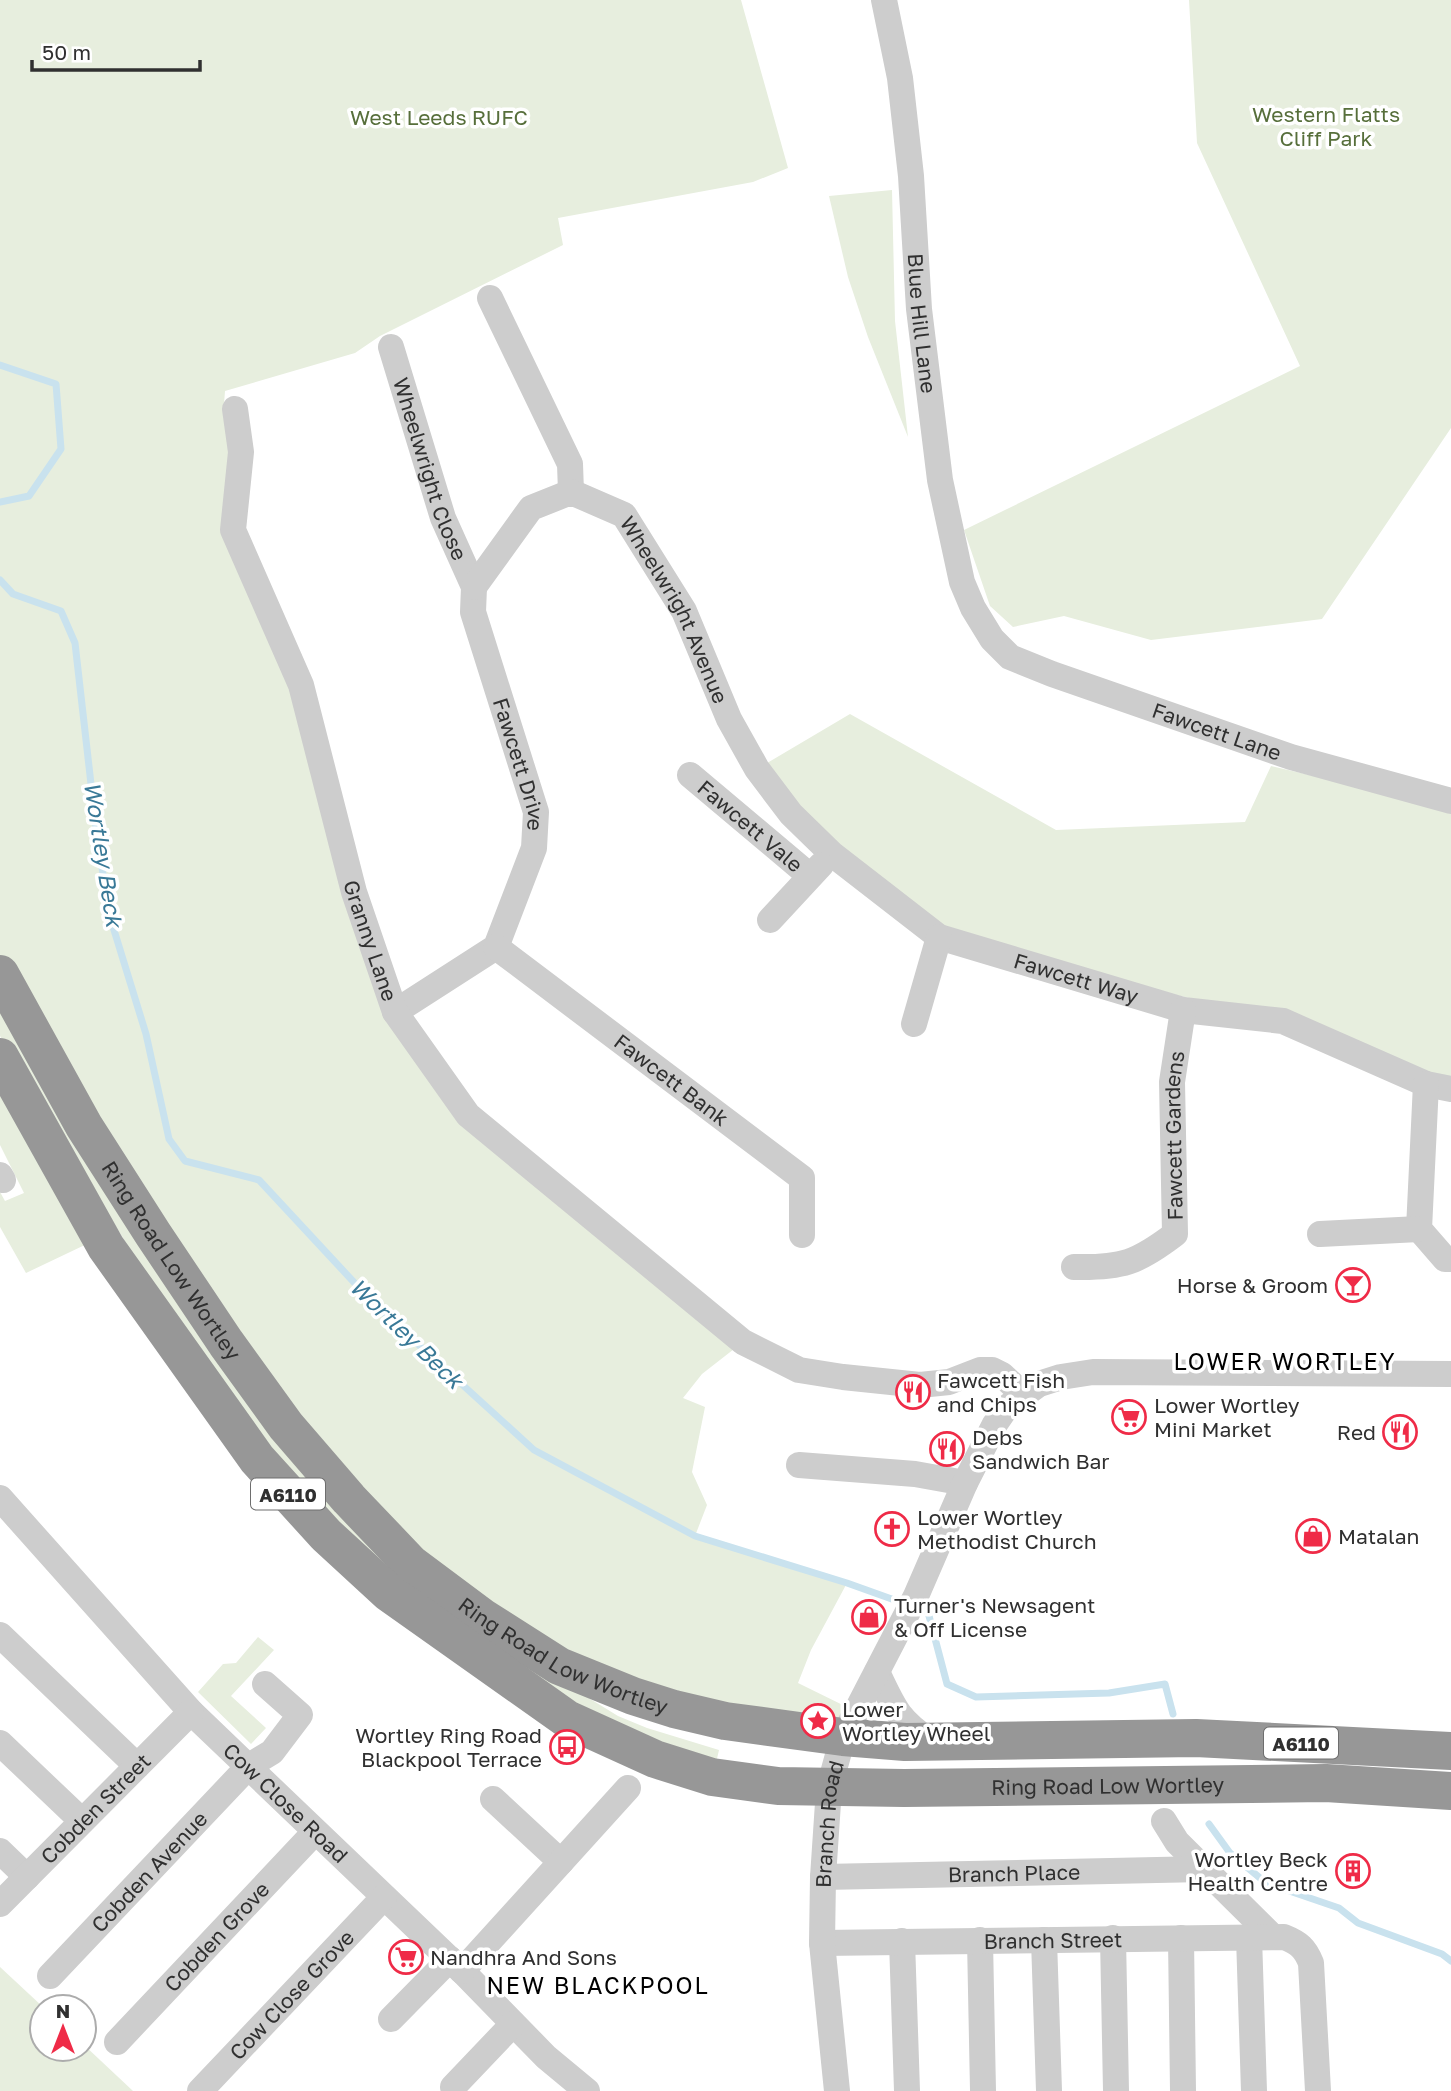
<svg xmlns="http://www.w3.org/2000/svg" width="1451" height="2091" font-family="'Golos Text',sans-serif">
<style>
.green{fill:#e7eede}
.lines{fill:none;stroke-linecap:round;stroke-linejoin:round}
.stream{stroke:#c9e2ee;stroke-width:7}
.minor{stroke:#cdcdcd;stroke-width:26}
.highway{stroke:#979797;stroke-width:38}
.labels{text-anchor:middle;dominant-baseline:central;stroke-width:7;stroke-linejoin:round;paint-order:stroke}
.shield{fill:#fff;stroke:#6e6e6e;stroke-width:2}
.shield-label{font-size:19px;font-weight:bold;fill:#303030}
.park-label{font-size:21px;fill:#576f3b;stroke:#fff}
.street-label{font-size:21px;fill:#303030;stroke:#fff}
.poi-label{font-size:21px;fill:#303030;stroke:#fff;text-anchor:start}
.water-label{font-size:23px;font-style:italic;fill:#397997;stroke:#fff}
.neighbourhood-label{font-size:23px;letter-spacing:2px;fill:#000;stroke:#fff}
</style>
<rect width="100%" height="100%" fill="#fff"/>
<!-- green -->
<g class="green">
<polygon points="0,0 741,0 788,168 753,182 558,218 563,245 380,336 355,353 225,391 223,417 241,452 233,530 301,685 381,968 468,1115 743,1342 702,1374 683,1398 705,1407 692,1472 707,1505 695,1536 847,1583 811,1650 798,1683 857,1712 843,1737 725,1721 482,1617 349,1499 0,974"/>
<polygon points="1189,0 1451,0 1451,428 1322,619 1151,640 1064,616 1013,627 990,606 964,530 1300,366 1197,143"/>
<polygon points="892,190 895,321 908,437 868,337 848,277 829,196"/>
<polygon points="850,714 1056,830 1245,822 1271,766 1451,808 1451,1089 1283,1021 939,937 757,769"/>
<polygon points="0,1006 393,1564 395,1579 290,1473 143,1271 0,1036"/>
<polygon points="0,1092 89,1243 26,1273 0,1227 0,1192 5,1201 24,1193 0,1145"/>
<polygon points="407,1579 535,1665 618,1716 647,1728 719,1750 716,1763 591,1718"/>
<polygon points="258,1637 274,1650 231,1696 266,1728 251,1744 198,1692 223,1664 236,1663"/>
<polygon points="0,1967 43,2007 42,2049 84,2049 84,2045 133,2091 0,2091"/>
</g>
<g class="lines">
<!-- stream -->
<g class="stream">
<polyline points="0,365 56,384 61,449 29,496 0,502"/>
<polyline points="0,580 13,594 61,611 75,643 97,837 110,917 146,1034 169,1139 185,1161 259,1180 376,1306 534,1450 695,1536 847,1583 928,1612 947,1684 976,1697 1109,1693 1165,1684 1173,1714"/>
<polyline points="1209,1824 1230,1853 1266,1883 1339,1908 1358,1923 1442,1954 1451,1961"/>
</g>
<!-- minor -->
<g class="minor">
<path id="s1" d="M884,0L900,78L911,176L919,309L940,480L962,582L973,608L992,639L1010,657L1052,674L1291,757L1451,801"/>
<polyline points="490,298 570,464 571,492"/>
<path id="s2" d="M391,347L443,518L474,587L473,612L536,812L534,848L496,947L395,1012"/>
<path id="s3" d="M235,409L241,452L233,530L301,685L354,892L395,1012L468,1115L743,1342L799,1370L843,1377L920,1385L949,1382L980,1370H992L1002,1375L1023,1394"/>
<path id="s4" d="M474,587L531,508L571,492L624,515L684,611L729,719L757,769L791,814L832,854L939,937L1183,1010L1283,1021L1426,1084L1451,1089"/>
<path id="s5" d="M690,775L810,876"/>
<polyline points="770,920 821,865"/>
<path id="s6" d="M496,947L802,1178V1235"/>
<polyline points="914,1024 939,937"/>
<polyline points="1426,1084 1419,1229 1445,1259 1451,1259"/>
<polyline points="0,1175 3,1180"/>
<polyline points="1320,1234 1419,1229"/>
<path id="s7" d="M1074,1267C1122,1268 1137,1263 1175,1234L1172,1082L1183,1010"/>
<polyline points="799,1465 915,1474 965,1483"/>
<path id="s8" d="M0,1498L191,1712L462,1971L546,2057L587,2091"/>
<polyline points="0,1635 137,1766"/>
<path d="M877,1672C894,1707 897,1719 930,1741"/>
<polyline points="0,1743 82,1821"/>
<polyline points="493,1799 561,1862"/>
<polyline points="1164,1821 1177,1842 1273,1937"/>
<polyline points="0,1851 27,1877"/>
<path id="s9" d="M823,1877L1204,1869"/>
<path id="s10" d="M0,1904L191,1712"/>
<polyline points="1249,1937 1254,2091"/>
<polyline points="1113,1938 1116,2091"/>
<polyline points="1181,1938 1183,2091"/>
<polyline points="980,1940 983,2091"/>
<polyline points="1044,1940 1049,2091"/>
<polyline points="902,1941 907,2091"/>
<path id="s11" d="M822,1943L1284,1937C1299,1943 1305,1948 1311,1963L1318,2091"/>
<polyline points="462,1971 628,1788"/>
<path id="s12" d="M50,1976L249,1766L272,1752L300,1715L265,1684"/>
<polyline points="391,2019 450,1959"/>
<path id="s13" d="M117,2042L315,1832"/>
<polyline points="453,2087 513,2024"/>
<path id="s14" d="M200,2091L384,1897"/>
<path id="s15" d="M837,2091L822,1943L823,1877L829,1788L843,1737L916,1596L965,1483L995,1424L1006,1408L1039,1384L1061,1377L1093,1372L1451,1374"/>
</g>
<!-- highway -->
<g class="highway">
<path id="s16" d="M0,974L84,1126L153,1234L226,1343L286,1426L349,1499L411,1564L482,1617L559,1666L633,1696L674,1709L725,1721L843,1737L905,1742L1196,1738L1451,1751"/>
<path id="s17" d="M0,1057L106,1247L257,1459L326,1535L389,1593L567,1719L655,1759L712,1777L778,1786L904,1788L1326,1783L1451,1791"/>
</g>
</g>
<!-- icons -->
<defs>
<g id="bar-ring" transform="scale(1.75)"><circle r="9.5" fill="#fff" stroke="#ef2b47" stroke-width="1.5"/><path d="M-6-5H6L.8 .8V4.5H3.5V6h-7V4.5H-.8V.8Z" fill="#ef2b47"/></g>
<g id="restaurant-ring" transform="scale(1.75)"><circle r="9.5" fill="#fff" stroke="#ef2b47" stroke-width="1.5"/><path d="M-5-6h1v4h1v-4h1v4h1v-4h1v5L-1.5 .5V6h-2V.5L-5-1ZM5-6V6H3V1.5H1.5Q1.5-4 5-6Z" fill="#ef2b47"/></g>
<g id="supermarket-ring" transform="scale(1.75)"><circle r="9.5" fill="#fff" stroke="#ef2b47" stroke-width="1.5"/><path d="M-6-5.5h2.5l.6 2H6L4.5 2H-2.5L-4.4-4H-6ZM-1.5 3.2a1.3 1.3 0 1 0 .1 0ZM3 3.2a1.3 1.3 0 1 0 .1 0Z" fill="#ef2b47"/></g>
<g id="church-ring" transform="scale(1.75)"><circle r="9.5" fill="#fff" stroke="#ef2b47" stroke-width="1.5"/><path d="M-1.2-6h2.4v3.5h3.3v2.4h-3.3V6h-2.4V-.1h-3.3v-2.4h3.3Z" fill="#ef2b47"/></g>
<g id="shop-ring" transform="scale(1.75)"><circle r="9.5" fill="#fff" stroke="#ef2b47" stroke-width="1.5"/><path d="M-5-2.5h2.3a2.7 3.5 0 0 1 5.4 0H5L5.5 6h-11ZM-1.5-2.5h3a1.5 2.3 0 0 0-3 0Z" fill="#ef2b47"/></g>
<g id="sight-ring" transform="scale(1.75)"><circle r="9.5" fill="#fff" stroke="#ef2b47" stroke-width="1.5"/><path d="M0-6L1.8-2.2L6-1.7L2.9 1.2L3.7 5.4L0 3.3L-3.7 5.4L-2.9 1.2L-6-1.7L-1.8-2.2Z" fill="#ef2b47"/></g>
<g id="bus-ring" transform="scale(1.75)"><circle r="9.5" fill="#fff" stroke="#ef2b47" stroke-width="1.5"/><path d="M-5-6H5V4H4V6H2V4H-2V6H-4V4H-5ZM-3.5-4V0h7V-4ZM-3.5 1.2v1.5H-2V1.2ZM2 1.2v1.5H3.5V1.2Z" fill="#ef2b47"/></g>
<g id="building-ring" transform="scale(1.75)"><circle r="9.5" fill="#fff" stroke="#ef2b47" stroke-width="1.5"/><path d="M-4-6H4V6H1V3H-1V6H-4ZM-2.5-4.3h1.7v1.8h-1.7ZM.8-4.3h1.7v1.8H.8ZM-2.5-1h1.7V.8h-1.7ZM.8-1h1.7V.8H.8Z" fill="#ef2b47"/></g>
</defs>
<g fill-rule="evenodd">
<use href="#bar-ring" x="1353" y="1285"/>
<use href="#restaurant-ring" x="913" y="1392"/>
<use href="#supermarket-ring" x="1129" y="1417"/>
<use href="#restaurant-ring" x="1400" y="1432"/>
<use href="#restaurant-ring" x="947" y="1449"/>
<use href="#church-ring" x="892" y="1529"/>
<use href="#shop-ring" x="1313" y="1536"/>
<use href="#shop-ring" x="869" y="1617"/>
<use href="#sight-ring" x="818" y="1721"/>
<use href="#bus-ring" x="567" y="1747"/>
<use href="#building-ring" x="1353" y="1871"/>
<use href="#supermarket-ring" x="406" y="1957"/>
</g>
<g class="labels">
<!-- shield labels -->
<g class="shield">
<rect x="251" y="1478.5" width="74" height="31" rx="5"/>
<rect x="1264" y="1727.5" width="74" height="31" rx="5"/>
</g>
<g class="shield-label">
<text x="288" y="1494">A6110</text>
<text x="1301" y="1743">A6110</text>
</g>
<!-- park labels -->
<g class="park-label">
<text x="1326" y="114">Western Flatts<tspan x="1326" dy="24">Cliff Park</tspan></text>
<text x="439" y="117">West Leeds RUFC</text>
</g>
<!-- street labels -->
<g class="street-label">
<text stroke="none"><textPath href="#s1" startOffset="326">Blue Hill Lane</textPath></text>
<text stroke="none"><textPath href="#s2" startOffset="128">Wheelwright Close</textPath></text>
<text stroke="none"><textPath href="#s4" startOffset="306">Wheelwright Avenue</textPath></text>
<text stroke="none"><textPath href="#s1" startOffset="898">Fawcett Lane</textPath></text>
<text stroke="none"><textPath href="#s2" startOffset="439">Fawcett Drive</textPath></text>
<text stroke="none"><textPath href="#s5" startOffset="79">Fawcett Vale</textPath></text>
<text stroke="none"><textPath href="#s3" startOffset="556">Granny Lane</textPath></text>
<text stroke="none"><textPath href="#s4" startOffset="878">Fawcett Way</textPath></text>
<text stroke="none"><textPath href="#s6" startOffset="220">Fawcett Bank</textPath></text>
<text stroke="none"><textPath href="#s7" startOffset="208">Fawcett Gardens</textPath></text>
<text stroke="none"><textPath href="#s16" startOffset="334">Ring Road Low Wortley</textPath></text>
<text stroke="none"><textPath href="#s16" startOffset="901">Ring Road Low Wortley</textPath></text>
<text stroke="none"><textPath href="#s17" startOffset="1437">Ring Road Low Wortley</textPath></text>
<text stroke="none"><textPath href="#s8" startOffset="418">Cow Close Road</textPath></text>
<text stroke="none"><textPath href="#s10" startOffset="135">Cobden Street</textPath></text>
<text stroke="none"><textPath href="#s15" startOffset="268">Branch Road</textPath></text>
<text stroke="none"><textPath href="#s12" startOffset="144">Cobden Avenue</textPath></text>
<text stroke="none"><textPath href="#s9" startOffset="191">Branch Place</textPath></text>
<text stroke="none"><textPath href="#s13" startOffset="145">Cobden Grove</textPath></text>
<text stroke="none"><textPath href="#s11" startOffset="231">Branch Street</textPath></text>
<text stroke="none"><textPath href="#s14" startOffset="133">Cow Close Grove</textPath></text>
</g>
<!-- poi labels -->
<g class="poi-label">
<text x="1328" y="1285" text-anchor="end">Horse &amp; Groom</text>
<text x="937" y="1380">Fawcett Fish<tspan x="937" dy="24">and Chips</tspan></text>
<text x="1154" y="1405">Lower Wortley<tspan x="1154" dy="24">Mini Market</tspan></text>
<text x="1376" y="1432" text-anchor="end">Red</text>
<text x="972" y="1437">Debs<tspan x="972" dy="24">Sandwich Bar</tspan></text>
<text x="917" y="1517">Lower Wortley<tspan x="917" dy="24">Methodist Church</tspan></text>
<text x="1338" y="1536">Matalan</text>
<text x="894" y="1605">Turner's Newsagent<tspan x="894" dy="24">&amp; Off License</tspan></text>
<text x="842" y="1709">Lower<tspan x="842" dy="24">Wortley Wheel</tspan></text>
<text x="542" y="1735" text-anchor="end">Wortley Ring Road<tspan x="542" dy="24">Blackpool Terrace</tspan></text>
<text x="1328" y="1859" text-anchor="end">Wortley Beck<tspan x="1328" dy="24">Health Centre</tspan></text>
<text x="430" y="1957">Nandhra And Sons</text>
</g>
<!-- water labels -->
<g class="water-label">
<text transform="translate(104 854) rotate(81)">Wortley Beck</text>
<text transform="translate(407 1333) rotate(44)">Wortley Beck</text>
</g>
<!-- neighbourhood labels -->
<g class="neighbourhood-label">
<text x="1285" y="1361">LOWER WORTLEY</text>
<text x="598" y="1985">NEW BLACKPOOL</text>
</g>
</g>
<!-- north arrow -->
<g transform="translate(63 2028)"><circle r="33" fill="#ffffff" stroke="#acacac" stroke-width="2"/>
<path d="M0-5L12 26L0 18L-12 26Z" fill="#ef2b47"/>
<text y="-10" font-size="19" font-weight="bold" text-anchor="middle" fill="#303030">N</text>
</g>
<!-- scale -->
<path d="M32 60v10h168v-10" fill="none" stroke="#303030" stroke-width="3.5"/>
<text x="42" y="60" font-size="21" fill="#303030" stroke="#ffffff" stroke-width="5" paint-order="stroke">50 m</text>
</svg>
